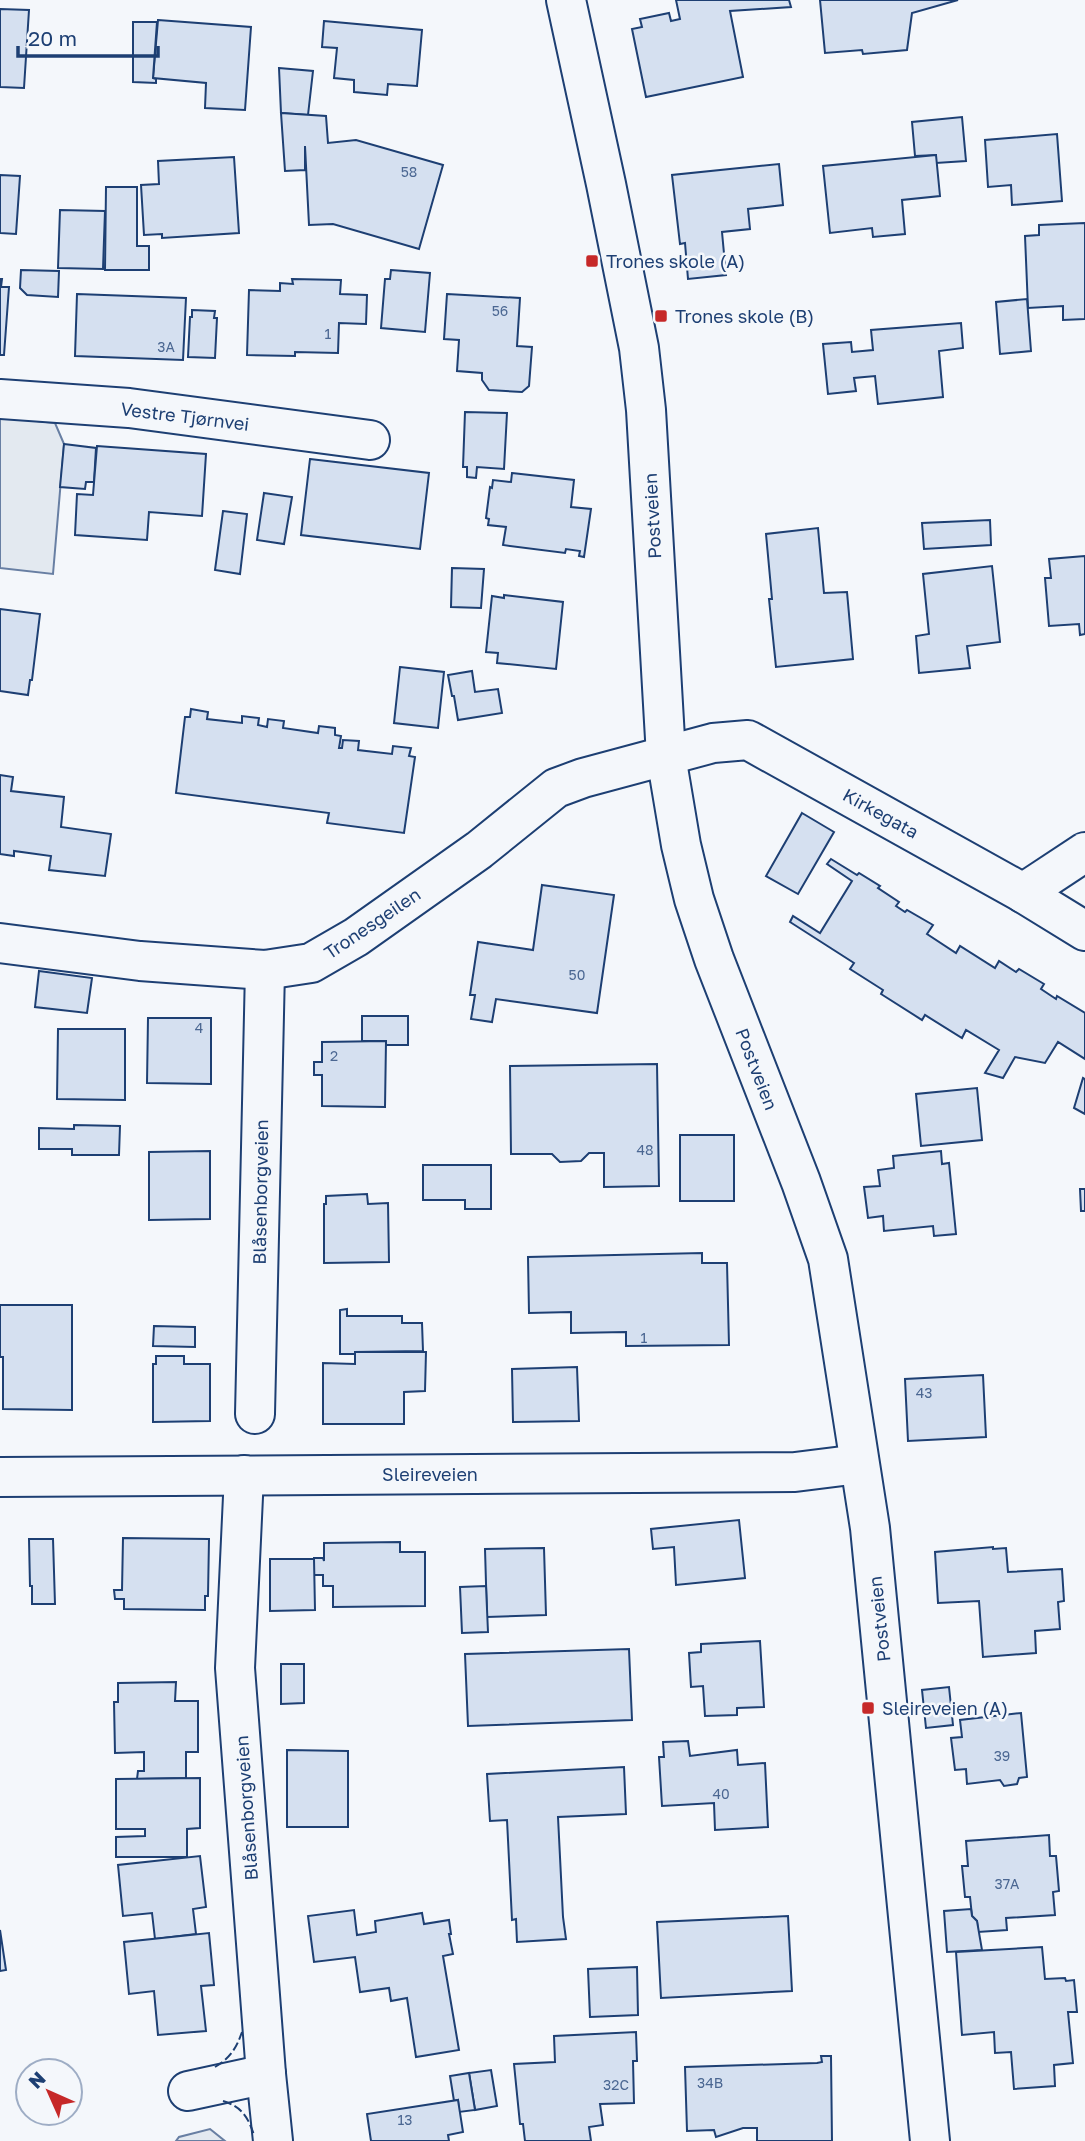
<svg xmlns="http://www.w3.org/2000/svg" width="1085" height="2141" font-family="'Golos Text',sans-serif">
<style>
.green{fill:#e3e9f0;stroke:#687fa3;stroke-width:2}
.building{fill:#d5e0f0;stroke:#1d3f73;stroke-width:2}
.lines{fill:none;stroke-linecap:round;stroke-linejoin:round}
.minor-casing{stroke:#1d3f73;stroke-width:42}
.minor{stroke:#f4f7fb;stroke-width:38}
.fence{stroke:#1d3f73;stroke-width:2;stroke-dasharray:9 3.5;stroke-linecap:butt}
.poi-dot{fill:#c62828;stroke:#f4f7fb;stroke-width:2.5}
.labels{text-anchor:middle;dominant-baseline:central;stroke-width:5;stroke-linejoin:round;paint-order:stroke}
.number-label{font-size:14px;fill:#4b6792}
.poi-label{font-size:18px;fill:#1d3f73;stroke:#f4f7fb;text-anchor:start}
.street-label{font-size:18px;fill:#1d3f73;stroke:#f4f7fb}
</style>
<rect width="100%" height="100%" fill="#f4f7fb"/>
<!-- green -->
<g class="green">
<polygon points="0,417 55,423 64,444 53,574 0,568"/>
<polygon points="210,2129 225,2141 176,2141 179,2137"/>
</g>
<!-- building -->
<g class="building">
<polygon points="676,0 789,0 791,7 730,11 743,77 646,97 632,29 642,27 640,19 669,13 671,21 680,19"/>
<polygon points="820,0 958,0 912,13 907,50 863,54 862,50 825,53"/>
<polygon points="0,9 29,10 24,88 0,87"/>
<polygon points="158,20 251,27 245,110 205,108 206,83 153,78"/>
<polygon points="324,21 422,30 417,86 388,84 387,95 354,92 354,80 334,78 337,48 322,47"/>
<polygon points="133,22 157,22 153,78 156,79 156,83 133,82"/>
<polygon points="279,68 313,71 308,115 281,113"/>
<polygon points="281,113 326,116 328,143 356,140 443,165 419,249 333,224 309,225 305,146 305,170 285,171"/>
<polygon points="962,117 966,161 936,163 936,155 915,156 912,122"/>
<polygon points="1057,134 1062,201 1012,205 1011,185 988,187 985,140"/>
<polygon points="936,155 940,196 902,200 905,234 873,237 872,228 830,233 823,166"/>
<polygon points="234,157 239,233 162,238 162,234 144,235 141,185 159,184 158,161"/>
<polygon points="779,164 783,205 748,209 750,229 722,232 726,275 688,279 685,243 680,244 672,175"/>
<polygon points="0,175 20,176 16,234 0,233"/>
<polygon points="106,187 137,187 137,246 149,246 149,270 105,270"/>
<polygon points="60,210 105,211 103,269 58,268"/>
<polygon points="1085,223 1085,319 1063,320 1063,306 1028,308 1025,236 1039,235 1039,225"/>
<polygon points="21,270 59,271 58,297 27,295 20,288"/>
<polygon points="391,270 430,273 425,332 381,328 385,279 390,279"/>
<polygon points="0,279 2,279 1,287 9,287 4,355 0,355"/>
<polygon points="292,279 341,280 340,294 367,295 366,324 339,323 338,353 295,352 295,356 247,355 249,290 280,291 280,283 293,284"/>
<polygon points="77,294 186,298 183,360 75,356"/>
<polygon points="447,294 520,298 517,346 532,347 529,386 522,392 489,390 482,380 482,373 457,371 459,340 444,339"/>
<polygon points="1027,299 1031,351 1000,354 996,302"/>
<polygon points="192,310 215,311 214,318 217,318 215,358 188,357 190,317 192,317"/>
<polygon points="961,323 963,348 939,351 943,397 878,404 875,376 854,378 856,391 828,394 823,344 851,342 852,352 873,350 871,330"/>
<polygon points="465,412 507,413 504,469 477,467 476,478 467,477 467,467 463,467"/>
<polygon points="64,444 96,448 94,482 86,482 85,489 60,487"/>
<polygon points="97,446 206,454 202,516 149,512 147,540 75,535 77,494 93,495"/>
<polygon points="310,459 429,473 420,549 301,535"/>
<polygon points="512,473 574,480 571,507 591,509 584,557 579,556 580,551 566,549 565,553 503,545 506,527 488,525 489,519 486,518 490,487 492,488 493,480 511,482"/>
<polygon points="264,493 292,497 284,544 257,540"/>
<polygon points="223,511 247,514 240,574 215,570"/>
<polygon points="990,520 991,545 924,549 922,523"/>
<polygon points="818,528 824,593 847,592 853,659 776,667 769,599 772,599 766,534"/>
<polygon points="1085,556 1085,634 1080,635 1079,624 1049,626 1045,578 1051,578 1049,559"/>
<polygon points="992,566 1000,642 967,646 970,668 919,673 916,636 929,634 923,574"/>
<polygon points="452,568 484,569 481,608 451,607"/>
<polygon points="504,595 563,602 556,669 497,663 498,653 486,652 492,596 504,598"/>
<polygon points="0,609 40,614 32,680 30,680 28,695 0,691"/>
<polygon points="400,667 444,672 438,728 394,723"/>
<polygon points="472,671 475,692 498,689 502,713 458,720 454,696 452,696 448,675"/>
<polygon points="191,709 208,712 207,719 242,723 242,716 259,718 258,725 267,727 268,719 284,721 283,728 318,733 319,726 335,728 335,735 341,736 339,748 342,748 343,740 359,741 358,750 392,754 393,746 411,748 409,756 415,757 404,833 327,823 329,813 176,793 185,717 190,717"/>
<polygon points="0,775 13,777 11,791 64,797 61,827 111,834 105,876 49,870 51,856 14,851 14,856 0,854"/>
<polygon points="802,813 834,832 798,894 766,876"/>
<polygon points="831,859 857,875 859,873 880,886 878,888 899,902 896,906 905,912 907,910 933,925 927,934 956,953 960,946 995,968 999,961 1016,972 1019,969 1044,984 1041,989 1056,999 1057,996 1085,1013 1085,1059 1058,1042 1045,1063 1015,1057 1003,1078 985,1073 999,1050 966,1030 962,1038 925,1015 922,1020 881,994 883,990 850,969 854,963 790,922 793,916 820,933 852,881 827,864"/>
<polygon points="542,885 614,895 597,1013 496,999 492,1022 471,1019 475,995 470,995 478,942 533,950"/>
<polygon points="39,971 92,978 87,1013 35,1007"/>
<polygon points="362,1016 408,1016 408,1045 386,1045 386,1041 362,1041"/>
<polygon points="148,1018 211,1018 211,1084 147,1083"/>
<polygon points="58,1029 125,1029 125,1100 57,1099"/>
<polygon points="386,1041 385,1107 322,1106 322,1075 314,1075 314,1062 322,1062 322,1042"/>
<polygon points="657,1064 659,1186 604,1187 604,1153 589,1153 581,1161 560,1162 552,1154 511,1154 510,1066"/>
<polygon points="1083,1078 1085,1079 1085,1114 1074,1108"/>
<polygon points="977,1088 982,1140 921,1146 916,1094"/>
<polygon points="74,1125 120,1126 119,1155 72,1155 72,1149 39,1149 39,1128 74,1129"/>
<rect x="680" y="1135" width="54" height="66"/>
<polygon points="210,1151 210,1219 149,1220 149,1152"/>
<polygon points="941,1151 942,1164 949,1163 956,1234 934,1236 933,1226 884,1231 883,1216 868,1218 864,1187 880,1186 878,1170 894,1168 893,1156"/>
<polygon points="423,1165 491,1165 491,1209 465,1209 465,1200 423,1200"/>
<polygon points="1080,1189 1085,1189 1085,1211 1081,1211"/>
<polygon points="367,1194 368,1204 388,1203 389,1262 324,1263 324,1204 326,1204 326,1196"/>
<polygon points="702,1253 702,1263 727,1263 729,1345 626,1346 626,1332 571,1333 571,1312 529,1313 528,1257"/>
<polygon points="0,1305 72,1305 72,1410 3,1409 3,1357 0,1357"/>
<polygon points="347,1309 347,1316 402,1316 402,1323 422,1323 423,1351 355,1352 355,1354 340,1354 340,1310"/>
<polygon points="154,1326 195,1327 195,1347 153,1346"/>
<polygon points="355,1352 426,1352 425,1391 404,1392 404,1424 323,1424 323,1363 355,1364"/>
<polygon points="156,1356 184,1356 184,1364 210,1364 210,1421 153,1422 153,1364 156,1364"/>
<polygon points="577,1367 579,1421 513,1422 512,1369"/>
<polygon points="983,1375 986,1437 908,1441 905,1379"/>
<polygon points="739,1520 745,1578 676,1585 674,1547 653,1549 651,1529"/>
<polygon points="123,1538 209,1539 208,1596 205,1596 205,1610 124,1609 124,1599 115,1599 114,1590 122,1590"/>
<polygon points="29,1539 53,1539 55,1604 32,1604 32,1586 30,1586"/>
<polygon points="400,1542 400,1552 425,1552 425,1606 333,1607 333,1586 323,1586 323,1575 314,1575 314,1558 323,1558 324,1561 324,1543"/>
<polygon points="993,1547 993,1549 1006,1548 1008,1572 1062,1569 1064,1601 1058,1602 1060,1629 1035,1631 1036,1653 983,1657 979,1601 938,1603 935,1552"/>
<polygon points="544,1548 546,1615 487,1617 485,1549"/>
<polygon points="270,1559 314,1559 315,1610 270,1611"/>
<polygon points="486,1586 488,1632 462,1633 460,1587"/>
<polygon points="760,1641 764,1707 737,1708 737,1715 705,1716 703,1686 691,1687 689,1653 701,1652 701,1644"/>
<polygon points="629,1649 632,1720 468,1726 465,1654"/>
<polygon points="281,1664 304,1664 304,1703 281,1704"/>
<polygon points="176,1682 175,1701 198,1701 198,1752 186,1752 186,1778 137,1779 138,1771 144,1771 144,1752 115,1753 114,1702 118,1702 118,1683"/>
<polygon points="949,1687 953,1725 926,1728 922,1690"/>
<polygon points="1021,1713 1027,1777 1019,1778 1017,1784 1004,1786 1000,1780 967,1784 966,1769 955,1770 951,1738 962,1737 960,1720"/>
<polygon points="688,1741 690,1756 737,1750 738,1765 765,1763 768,1827 715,1830 714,1803 662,1806 659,1757 664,1757 663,1742"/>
<polygon points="287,1750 348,1751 348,1827 287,1827"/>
<polygon points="624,1767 626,1814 558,1817 563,1917 566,1939 517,1942 516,1919 512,1920 507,1820 490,1821 487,1774"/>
<polygon points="200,1778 200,1828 187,1829 187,1857 116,1857 116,1837 145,1836 145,1829 116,1829 116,1779"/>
<polygon points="1049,1835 1050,1856 1056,1856 1059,1891 1053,1892 1055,1915 1006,1918 1007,1930 978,1932 977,1921 972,1916 970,1897 965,1897 962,1866 968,1866 966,1841"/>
<polygon points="200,1856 206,1907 193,1909 196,1934 155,1939 152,1913 123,1916 118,1865"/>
<polygon points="971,1909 972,1916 977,1921 982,1950 947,1952 944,1911"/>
<polygon points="354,1910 357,1935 376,1932 375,1921 422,1913 424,1924 449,1920 451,1934 449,1934 453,1954 443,1956 459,2050 416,2057 407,1998 391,2001 389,1988 360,1992 355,1957 314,1962 308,1916"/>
<polygon points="788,1916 792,1991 661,1998 657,1922"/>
<polygon points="0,1930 6,1970 0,1971"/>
<polygon points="209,1933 214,1985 201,1986 206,2031 158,2035 154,1991 129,1994 124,1942"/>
<polygon points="1042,1947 1045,1979 1065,1978 1066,1981 1074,1980 1077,2012 1068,2012 1073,2063 1054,2065 1055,2086 1014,2089 1011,2052 995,2053 994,2032 962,2035 956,1952"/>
<polygon points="637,1967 638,2015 590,2017 588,1969"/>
<polygon points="636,2032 637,2061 633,2061 634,2103 600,2104 603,2125 589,2127 591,2141 525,2141 523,2124 520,2124 514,2064 555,2062 554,2036"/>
<polygon points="821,2056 831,2056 832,2141 757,2141 757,2128 743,2128 716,2137 714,2130 687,2131 685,2067 817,2063 822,2062"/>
<polygon points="491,2070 497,2106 475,2110 469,2073"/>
<polygon points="469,2073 475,2110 459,2112 458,2100 454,2101 450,2076"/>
<polygon points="458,2100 463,2132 448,2135 449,2141 371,2141 367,2114"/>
</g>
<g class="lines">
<!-- minor casing -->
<g class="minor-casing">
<g id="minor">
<polyline points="566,0 606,184 639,348 646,410 666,756 681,845 694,899 714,959 801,1182 828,1259 870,1528 930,2141"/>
<polyline points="0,399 129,408 370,440"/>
<polyline points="1023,893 1085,852"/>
<polyline points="0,943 140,961 265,970 311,963 356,937 479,850 556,788 583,778 713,743 748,740 1023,893 1085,931"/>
<polyline points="255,1414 265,970"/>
<polyline points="244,1475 235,1668 266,2074 273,2141"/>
<polyline points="0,1477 795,1472 859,1464"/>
<polyline points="188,2091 266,2074"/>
</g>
</g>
<!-- minor -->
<use href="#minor" class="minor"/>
<!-- fence -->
<g class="fence">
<path d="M215,2067C230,2058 236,2049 242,2032"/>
<path d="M223,2101C242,2107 248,2117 254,2135"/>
</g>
</g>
<!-- markers -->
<g class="poi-dot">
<rect x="585" y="254" width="14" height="14" rx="3.5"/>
<rect x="654" y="309" width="14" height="14" rx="3.5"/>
<rect x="861" y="1701" width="14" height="14" rx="3.5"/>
</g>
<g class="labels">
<!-- number labels -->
<g class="number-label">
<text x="409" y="171">58</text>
<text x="500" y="310">56</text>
<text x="328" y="333">1</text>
<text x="166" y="346">3A</text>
<text x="577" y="974">50</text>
<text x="199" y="1027">4</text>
<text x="334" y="1055">2</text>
<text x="645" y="1149">48</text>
<text x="644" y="1337">1</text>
<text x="924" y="1392">43</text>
<text x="1002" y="1755">39</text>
<text x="721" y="1793">40</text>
<text x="1007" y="1883">37A</text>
<text x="710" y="2082">34B</text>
<text x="616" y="2084">32C</text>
<text x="405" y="2119">13</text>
</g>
<!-- poi labels -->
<g class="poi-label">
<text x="606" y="261">Trones skole (A)</text>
<text x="675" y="316">Trones skole (B)</text>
<text x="882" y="1708">Sleireveien (A)</text>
</g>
<!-- street labels -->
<g class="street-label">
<text transform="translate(185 416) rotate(7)">Vestre Tjørnvei</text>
<text transform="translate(652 516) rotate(-93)">Postveien</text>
<text transform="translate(881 813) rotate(29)">Kirkegata</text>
<text transform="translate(372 923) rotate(-34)">Tronesgeilen</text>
<text transform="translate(757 1069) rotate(69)">Postveien</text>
<text transform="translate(260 1192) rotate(-89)">Blåsenborgveien</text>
<text x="430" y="1474">Sleireveien</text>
<text transform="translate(879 1619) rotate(-96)">Postveien</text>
<text transform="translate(246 1808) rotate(-94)">Blåsenborgveien</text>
</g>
</g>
<!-- north arrow -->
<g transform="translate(49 2092) rotate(315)"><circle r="33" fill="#f4f7fb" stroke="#9eadc5" stroke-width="2"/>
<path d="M0-5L12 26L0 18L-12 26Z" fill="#c62828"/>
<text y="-10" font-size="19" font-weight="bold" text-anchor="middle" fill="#1d3f73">N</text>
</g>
<!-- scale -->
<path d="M18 46v10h140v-10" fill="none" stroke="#1d3f73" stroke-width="3.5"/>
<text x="28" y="46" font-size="21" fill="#1d3f73" stroke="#f4f7fb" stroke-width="5" paint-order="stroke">20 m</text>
</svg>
